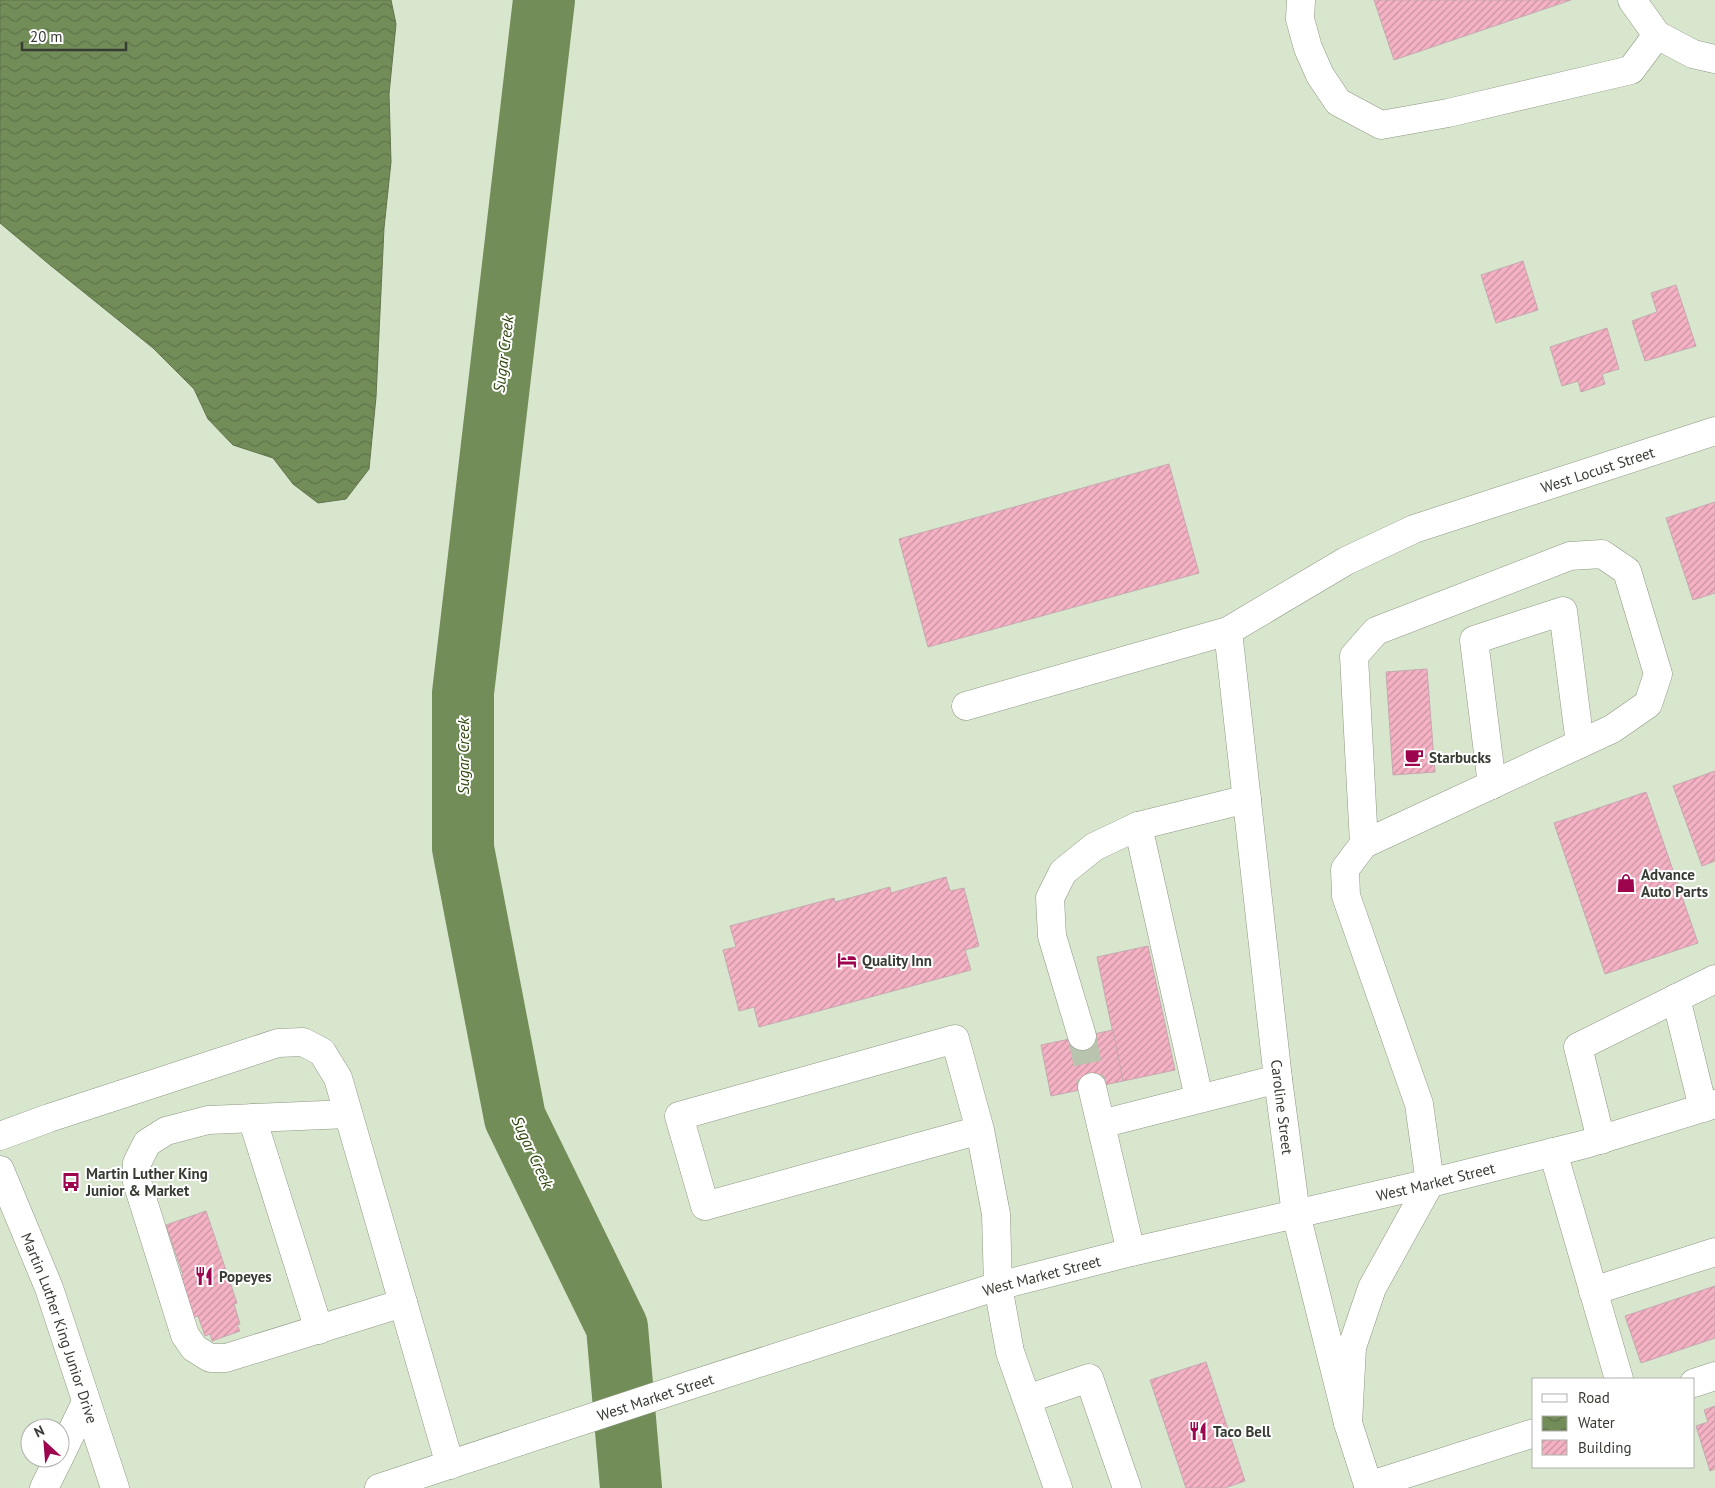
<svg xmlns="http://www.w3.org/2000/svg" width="1715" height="1488" font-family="'PT Sans',sans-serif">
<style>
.water{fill:url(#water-waves);stroke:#61754e}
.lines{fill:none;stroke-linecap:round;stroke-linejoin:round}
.river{stroke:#738d59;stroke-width:62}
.building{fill:url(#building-hatch);stroke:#c5a9b0}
.minor-tunnel{stroke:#b9c4af;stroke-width:28;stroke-dasharray:28 14;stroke-linecap:butt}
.minor-casing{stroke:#8d9882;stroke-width:29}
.major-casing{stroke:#8d9882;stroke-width:29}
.minor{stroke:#fff;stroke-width:28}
.major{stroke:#fff;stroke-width:28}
.labels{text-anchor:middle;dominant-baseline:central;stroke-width:4;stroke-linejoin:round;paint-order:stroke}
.street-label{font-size:15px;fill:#373c33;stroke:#fff}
.poi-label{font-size:15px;font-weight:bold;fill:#373c33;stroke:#fff;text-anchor:start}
.water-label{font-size:16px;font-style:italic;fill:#2c4509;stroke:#fff}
</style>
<defs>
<pattern id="water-waves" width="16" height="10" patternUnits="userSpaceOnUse" patternTransform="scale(1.25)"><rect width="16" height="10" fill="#738d59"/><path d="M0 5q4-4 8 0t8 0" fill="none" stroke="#5f744a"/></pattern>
<pattern id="building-hatch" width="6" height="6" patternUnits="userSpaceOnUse" patternTransform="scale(1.25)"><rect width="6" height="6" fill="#f5b2c4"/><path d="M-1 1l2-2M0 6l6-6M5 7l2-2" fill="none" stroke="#c792a0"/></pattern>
</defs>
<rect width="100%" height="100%" fill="#d9e6ce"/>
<!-- water -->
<polygon class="water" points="0,0 391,0 396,24 389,94 391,162 384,228 376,397 369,469 346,499 318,503 293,484 273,458 233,445 208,419 194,389 153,348 50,265 0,223"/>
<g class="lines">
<!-- river -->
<polyline class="river" points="544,0 463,693 463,848 515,1118 617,1327 631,1488"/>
</g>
<!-- building -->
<g class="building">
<polygon points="1374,0 1571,0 1394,60"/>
<polygon points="1523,261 1538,310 1496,323 1481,275"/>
<polygon points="1676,285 1696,346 1645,361 1632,321 1657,312 1651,293"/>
<polygon points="1607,328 1619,369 1602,374 1605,384 1581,392 1578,381 1562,386 1550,347"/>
<polygon points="1169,464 1199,573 928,647 899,539"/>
<polygon points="1715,502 1715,593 1693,600 1666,518"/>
<polygon points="1427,669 1435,772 1393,775 1386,672"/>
<polygon points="1715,771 1715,861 1702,866 1673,786"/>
<polygon points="1646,792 1698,943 1605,974 1554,823"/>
<polygon points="946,877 950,891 964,888 979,946 965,950 971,970 759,1027 754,1007 739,1011 723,950 736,947 730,926 834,898 835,902 890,887 891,893"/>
<polygon points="1148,946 1175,1070 1123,1081 1097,957"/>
<polygon points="1113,1030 1123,1081 1051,1096 1041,1045"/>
<polygon points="206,1211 237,1303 234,1304 240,1324 237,1325 240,1331 212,1341 210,1334 205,1336 198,1316 191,1318 178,1277 183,1275 166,1225"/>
<polygon points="1715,1286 1715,1338 1641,1363 1625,1316"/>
<polygon points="1206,1362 1245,1481 1225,1488 1186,1488 1150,1380"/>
<polygon points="1715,1406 1715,1469 1710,1471 1696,1426 1708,1422 1704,1410"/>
</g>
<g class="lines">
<!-- minor-tunnel -->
<polyline class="minor-tunnel" points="1082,1036 1092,1087"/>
<!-- minor casing -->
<g class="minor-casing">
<g id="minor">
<polyline points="1301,0 1300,19 1308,48 1320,75 1338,102 1381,125 1448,113 1631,70 1657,35"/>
<polyline points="1632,0 1657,35 1693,54 1715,59"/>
<polyline points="966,706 1228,631"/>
<polyline points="1492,785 1474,640 1563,611 1580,744"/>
<polyline points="1364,844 1354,656 1376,631 1570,556 1602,554 1627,571 1658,674 1648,704 1612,729 1364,844 1345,869 1346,896 1419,1104 1430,1183"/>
<polyline points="1676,998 1703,1108"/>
<polyline points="1082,1036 1052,936 1050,898 1063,872 1094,847 1138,826"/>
<polyline points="1092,1087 1131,1252"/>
<polyline points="1199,1098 1138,826 1247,799"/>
<polyline points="348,1114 208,1120 166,1131 147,1143 137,1163 137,1182 185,1335 194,1348 210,1358 226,1358 403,1303"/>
<polyline points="252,1118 319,1330"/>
<polyline points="1101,1124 1278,1079"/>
<polyline points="980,1130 705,1206 679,1116 955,1039 980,1130 996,1214 998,1286 1010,1352 1058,1488"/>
<polyline points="0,1136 49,1118 278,1043 303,1042 322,1052 338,1078 450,1465"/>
<polyline points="1601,1140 1578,1047 1715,979"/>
<polyline points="1553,1152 1619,1379"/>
<polyline points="1593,1291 1715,1252"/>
<polyline points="1694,1383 1715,1376"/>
<polyline points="1027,1399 1089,1378 1127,1488"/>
<polyline points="1368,1486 1534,1433"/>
<path id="s1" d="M1369,1488L1348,1423L1296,1214L1278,1079L1228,631L1346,561L1414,529L1715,431"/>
</g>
</g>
<!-- major casing -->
<g class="major-casing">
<g id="major">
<path id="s2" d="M0,1170L49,1288L115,1488"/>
<polyline points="1348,1423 1352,1347 1372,1288 1430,1183"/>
<polyline points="60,1456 86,1402"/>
<polyline points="44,1488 59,1458"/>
<path id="s3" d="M379,1488L675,1390L998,1286L1131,1252L1430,1183L1586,1144L1715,1104"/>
</g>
</g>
<!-- minor -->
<use href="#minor" class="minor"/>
<!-- major -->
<use href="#major" class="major"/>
</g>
<!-- icons -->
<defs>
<g id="cafe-bare" transform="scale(1.5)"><path d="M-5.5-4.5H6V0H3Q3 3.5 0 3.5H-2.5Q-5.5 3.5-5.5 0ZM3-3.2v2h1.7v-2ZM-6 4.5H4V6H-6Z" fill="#9d054f" stroke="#fff" stroke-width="2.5" paint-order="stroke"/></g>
<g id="shop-bare" transform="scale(1.5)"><path d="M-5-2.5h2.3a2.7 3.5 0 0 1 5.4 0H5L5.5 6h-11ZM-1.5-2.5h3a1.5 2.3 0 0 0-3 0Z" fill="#9d054f" stroke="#fff" stroke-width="2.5" paint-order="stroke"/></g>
<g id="hotel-bare" transform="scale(1.5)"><path d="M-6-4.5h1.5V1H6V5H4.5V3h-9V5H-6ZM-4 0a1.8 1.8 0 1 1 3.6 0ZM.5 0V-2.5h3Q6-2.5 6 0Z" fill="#9d054f" stroke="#fff" stroke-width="2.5" paint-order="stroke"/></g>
<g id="bus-bare" transform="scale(1.5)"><path d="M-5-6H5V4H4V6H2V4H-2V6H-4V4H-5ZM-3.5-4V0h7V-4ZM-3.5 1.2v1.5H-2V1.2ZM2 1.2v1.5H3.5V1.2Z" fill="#9d054f" stroke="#fff" stroke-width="2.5" paint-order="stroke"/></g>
<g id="restaurant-bare" transform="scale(1.5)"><path d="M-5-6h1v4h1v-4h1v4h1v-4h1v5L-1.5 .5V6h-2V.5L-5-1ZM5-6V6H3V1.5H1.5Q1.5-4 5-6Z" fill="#9d054f" stroke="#fff" stroke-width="2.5" paint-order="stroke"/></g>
</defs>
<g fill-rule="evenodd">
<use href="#cafe-bare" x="1414" y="757"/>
<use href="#shop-bare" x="1626" y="883"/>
<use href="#hotel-bare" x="847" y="960"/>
<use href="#bus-bare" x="71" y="1182"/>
<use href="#restaurant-bare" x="204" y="1276"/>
<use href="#restaurant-bare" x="1198" y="1431"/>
</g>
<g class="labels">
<!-- street labels -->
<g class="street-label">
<text stroke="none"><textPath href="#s1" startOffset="1276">West Locust Street</textPath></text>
<text transform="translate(1282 1107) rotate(83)">Caroline Street</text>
<text stroke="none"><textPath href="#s3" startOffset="1101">West Market Street</textPath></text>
<text stroke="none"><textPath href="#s3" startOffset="696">West Market Street</textPath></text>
<text stroke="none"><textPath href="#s2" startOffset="169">Martin Luther King Junior Drive</textPath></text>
<text stroke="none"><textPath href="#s3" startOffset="291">West Market Street</textPath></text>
</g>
<!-- poi labels -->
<g class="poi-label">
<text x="1429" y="757">Starbucks</text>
<text x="1641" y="874">Advance<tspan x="1641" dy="17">Auto Parts</tspan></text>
<text x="862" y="960">Quality Inn</text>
<text x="86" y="1173">Martin Luther King<tspan x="86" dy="17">Junior &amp; Market</tspan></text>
<text x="219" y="1276">Popeyes</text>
<text x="1213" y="1431">Taco Bell</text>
</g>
<!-- water labels -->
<g class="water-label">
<text transform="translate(503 354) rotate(-83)">Sugar Creek</text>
<text transform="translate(463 756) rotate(-90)">Sugar Creek</text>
<text transform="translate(533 1152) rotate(65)">Sugar Creek</text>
</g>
</g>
<!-- legend -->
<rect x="1532" y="1378" width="162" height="90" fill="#ffffff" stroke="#afb1ad"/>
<rect x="1542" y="1394" width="25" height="8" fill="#ffffff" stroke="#afb1ad"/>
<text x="1578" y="1403" font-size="15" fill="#373c33">Road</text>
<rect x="1542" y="1416" width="25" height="15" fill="url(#water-waves)" stroke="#afb1ad"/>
<text x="1578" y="1428" font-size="15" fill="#373c33">Water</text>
<rect x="1542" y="1440" width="25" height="15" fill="url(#building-hatch)" stroke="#afb1ad"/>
<text x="1578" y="1453" font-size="15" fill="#373c33">Building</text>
<!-- north arrow -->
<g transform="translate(45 1443) rotate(334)"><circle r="24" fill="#ffffff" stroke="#afb1ad"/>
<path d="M0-4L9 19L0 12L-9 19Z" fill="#9d054f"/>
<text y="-8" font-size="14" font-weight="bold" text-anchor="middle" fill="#373c33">N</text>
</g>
<!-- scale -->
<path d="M22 42v8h104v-8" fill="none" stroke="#373c33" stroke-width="2.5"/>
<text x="30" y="42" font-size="15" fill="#373c33" stroke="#ffffff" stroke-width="4" paint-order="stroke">20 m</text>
</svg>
